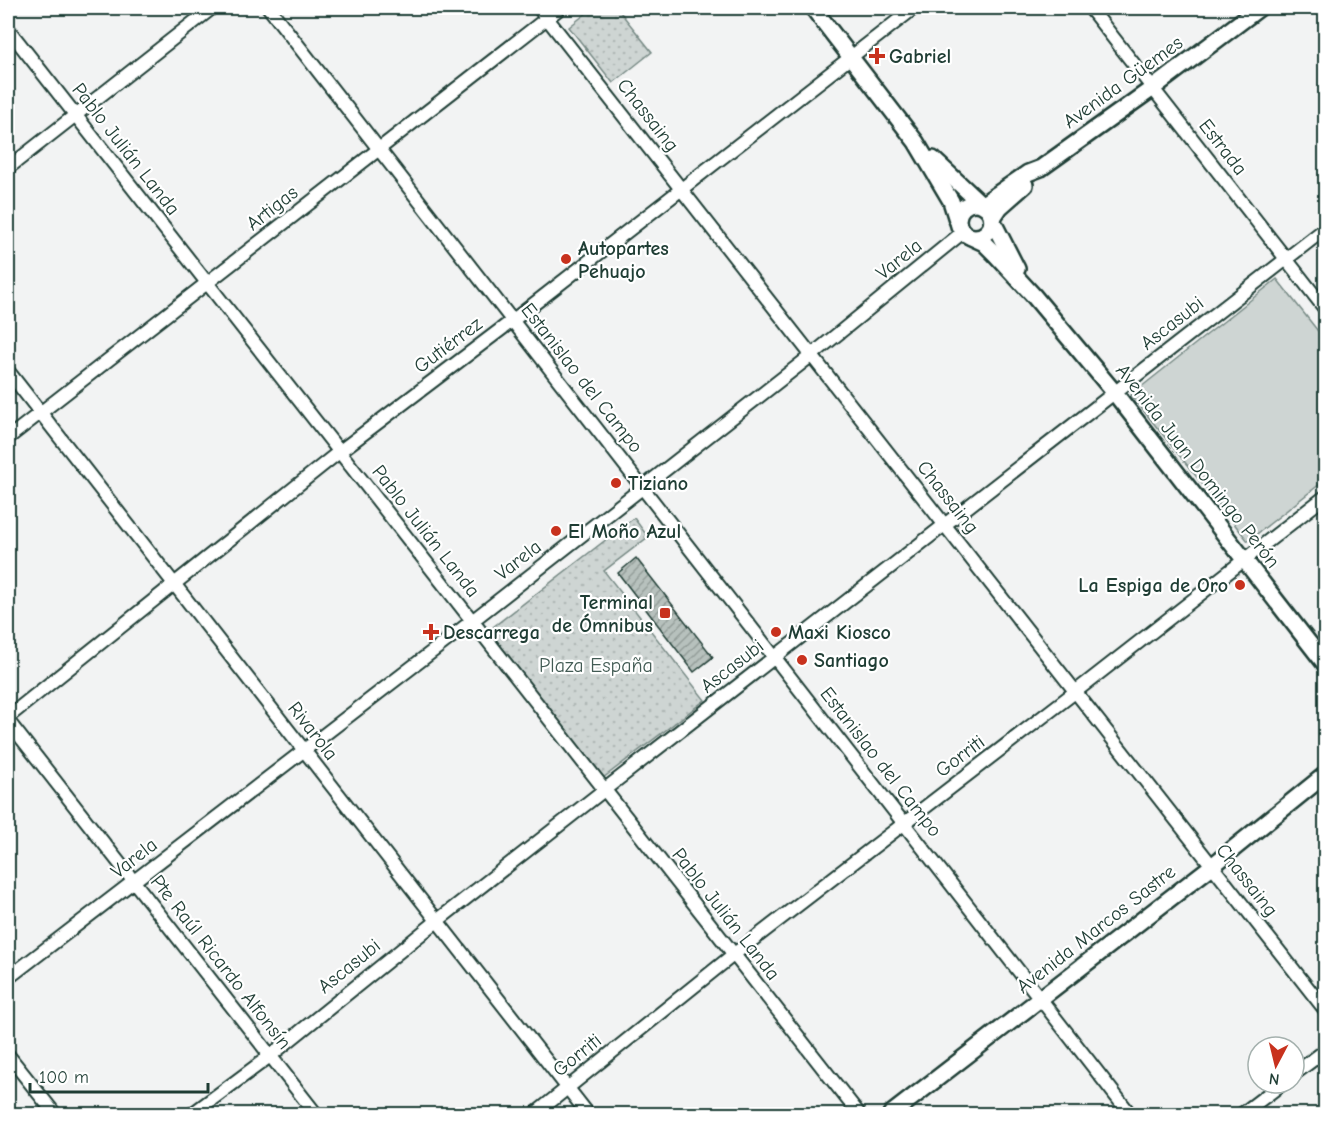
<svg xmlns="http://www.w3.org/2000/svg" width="1333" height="1122" font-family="'Comic Neue',sans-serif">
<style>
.grass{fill:#ced5d3;stroke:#768984;stroke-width:1.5}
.park{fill:url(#park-dots);stroke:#768984;stroke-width:1.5}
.building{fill:url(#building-hatch);stroke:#1f3d34;stroke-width:1.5}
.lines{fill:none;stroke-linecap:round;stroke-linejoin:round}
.minor-casing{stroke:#1f3d34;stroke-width:16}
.major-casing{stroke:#1f3d34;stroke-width:20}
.minor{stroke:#fff;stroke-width:12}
.major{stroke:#fff;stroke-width:15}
.poi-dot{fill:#c8321e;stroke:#fff;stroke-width:2}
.labels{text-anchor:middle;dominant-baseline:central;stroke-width:4.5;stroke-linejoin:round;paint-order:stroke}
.poi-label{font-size:20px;font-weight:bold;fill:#1f3d34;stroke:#fff;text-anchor:start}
.street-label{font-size:20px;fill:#1f3d34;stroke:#fff}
.park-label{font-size:20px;fill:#425b54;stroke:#fff}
</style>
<defs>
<pattern id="park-dots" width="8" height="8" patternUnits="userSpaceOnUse" patternTransform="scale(1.5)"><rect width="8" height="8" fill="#ced5d3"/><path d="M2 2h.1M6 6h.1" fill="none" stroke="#b0b8b6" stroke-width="1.8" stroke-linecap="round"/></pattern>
<pattern id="building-hatch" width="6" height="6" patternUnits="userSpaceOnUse" patternTransform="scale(1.5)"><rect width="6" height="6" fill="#b7c1bd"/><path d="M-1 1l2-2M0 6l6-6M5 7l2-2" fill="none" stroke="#949e9a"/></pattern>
</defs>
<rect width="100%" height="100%" fill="#f2f3f3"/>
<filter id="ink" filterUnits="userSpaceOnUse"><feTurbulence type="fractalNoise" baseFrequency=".0167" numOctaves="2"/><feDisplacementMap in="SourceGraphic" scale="12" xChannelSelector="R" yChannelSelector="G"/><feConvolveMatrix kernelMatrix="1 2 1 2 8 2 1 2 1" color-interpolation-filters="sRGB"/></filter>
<g filter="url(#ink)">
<!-- grass -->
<polygon class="grass" points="1277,279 1325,340 1325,480 1248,541 1131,395"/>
<!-- park -->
<g class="park">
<polygon points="593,8 617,8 652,52 613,83 569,27"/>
<polygon points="634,518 648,537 604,571 705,700 603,778 488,631"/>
</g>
<!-- building -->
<polygon class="building" points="636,558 713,657 694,672 618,573"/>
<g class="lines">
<!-- minor casing -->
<g class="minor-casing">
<g id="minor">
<polyline points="269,8 1130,1114"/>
<polyline points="539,8 1326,1011"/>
<polyline points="1090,8 1326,310"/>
<polyline points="8,29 859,1114"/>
<polyline points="8,168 212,8"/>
<polyline points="8,371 588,1114"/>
<polyline points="8,438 560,8"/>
<polyline points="8,717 339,452 512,321 914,8"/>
<polyline points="8,721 316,1114"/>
<polyline points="8,978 472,621 812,355 963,232"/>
<polyline points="8,1055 55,1114"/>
<polyline points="1294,1074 1326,1050"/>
<polyline points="192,1114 270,1056 437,921 604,790 1326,228"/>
<polyline points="535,1114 733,955 1075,692 1326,496"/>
<polyline points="1242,1114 1283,1083"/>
</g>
</g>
<!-- major casing -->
<g class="major-casing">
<g id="major">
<polyline points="813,8 916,142 951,201 957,220"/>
<polyline points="933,159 980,203"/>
<circle cx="975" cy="220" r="17"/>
<polyline points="983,204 1028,173 1041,168 1153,88 1259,8"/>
<polyline points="992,219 1000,207 1025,185"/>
<polyline points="992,220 1017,269"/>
<polyline points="971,237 984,243 995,254 1033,295 1114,392 1326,665"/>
<polyline points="891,1114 1212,866 1326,774"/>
</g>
</g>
<!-- minor -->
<use href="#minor" class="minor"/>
<!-- major -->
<use href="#major" class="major"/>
</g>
</g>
<!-- markers -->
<g class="poi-dot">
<path d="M874 47h6v6h6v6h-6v6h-6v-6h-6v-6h6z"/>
<circle cx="566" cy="259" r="6"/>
<circle cx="616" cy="483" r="6"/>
<circle cx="556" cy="531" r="6"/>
<circle cx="1240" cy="585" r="6"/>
<rect x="659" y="607" width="12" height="12" rx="3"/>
<path d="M428 623h6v6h6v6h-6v6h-6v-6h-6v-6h6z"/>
<circle cx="776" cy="632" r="6"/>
<circle cx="802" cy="660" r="6"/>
</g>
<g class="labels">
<!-- poi labels -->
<g class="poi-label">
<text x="889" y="56">Gabriel</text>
<text x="578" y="248">Autopartes<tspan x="578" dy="23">Pehuajo</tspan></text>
<text x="628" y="483">Tiziano</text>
<text x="568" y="531">El Moño Azul</text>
<text x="1228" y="585" text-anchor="end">La Espiga de Oro</text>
<text x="653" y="602" text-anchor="end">Terminal<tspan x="653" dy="23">de Ómnibus</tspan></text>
<text x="443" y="632">Descarrega</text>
<text x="788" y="632">Maxi Kiosco</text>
<text x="814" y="660">Santiago</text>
</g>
<!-- street labels -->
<g class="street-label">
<text transform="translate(1123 82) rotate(-36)">Avenida Güemes</text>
<text transform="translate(648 115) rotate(52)">Chassaing</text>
<text transform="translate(1223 147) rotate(52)">Estrada</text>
<text transform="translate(126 149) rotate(52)">Pablo Julián Landa</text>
<text transform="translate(272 208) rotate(-38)">Artigas</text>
<text transform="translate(899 259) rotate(-39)">Varela</text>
<text transform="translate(1172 323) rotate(-38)">Ascasubi</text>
<text transform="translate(448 345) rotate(-37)">Gutiérrez</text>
<text transform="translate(582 378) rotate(52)">Estanislao del Campo</text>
<text transform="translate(1198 466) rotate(52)">Avenida Juan Domingo Perón</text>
<text transform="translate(948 497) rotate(52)">Chassaing</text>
<text transform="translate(426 531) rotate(52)">Pablo Julián Landa</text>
<text transform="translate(518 560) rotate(-38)">Varela</text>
<text transform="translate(732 666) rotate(-38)">Ascasubi</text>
<text transform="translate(313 731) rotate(52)">Rivarola</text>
<text transform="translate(960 756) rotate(-37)">Gorriti</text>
<text transform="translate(881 762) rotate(52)">Estanislao del Campo</text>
<text transform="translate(134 858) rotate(-38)">Varela</text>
<text transform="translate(1247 880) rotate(52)">Chassaing</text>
<text transform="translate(726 914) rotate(52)">Pablo Julián Landa</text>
<text transform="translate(1096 929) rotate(-38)">Avenida Marcos Sastre</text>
<text transform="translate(221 962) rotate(52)">Pte Raúl Ricardo Alfonsín</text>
<text transform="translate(349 966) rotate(-39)">Ascasubi</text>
<text transform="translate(577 1055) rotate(-39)">Gorriti</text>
</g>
<!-- park labels -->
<g class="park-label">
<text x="596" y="665">Plaza España</text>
</g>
</g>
<!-- margin -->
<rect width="1333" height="1122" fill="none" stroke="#fff" stroke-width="30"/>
<rect x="15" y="15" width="1303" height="1092" fill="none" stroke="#1f3d34" stroke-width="2" filter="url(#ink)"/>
<!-- north arrow -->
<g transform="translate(1276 1065) rotate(187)"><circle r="28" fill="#ffffff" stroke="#a5b1ae" stroke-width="1.5"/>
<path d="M0-4.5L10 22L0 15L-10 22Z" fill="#c8321e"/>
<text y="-9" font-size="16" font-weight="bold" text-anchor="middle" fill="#1f3d34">N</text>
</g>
<!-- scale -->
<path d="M30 1083v9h178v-9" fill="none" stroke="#1f3d34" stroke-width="3"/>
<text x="39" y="1083" font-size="18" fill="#1f3d34" stroke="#ffffff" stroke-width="4.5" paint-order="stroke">100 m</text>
</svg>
